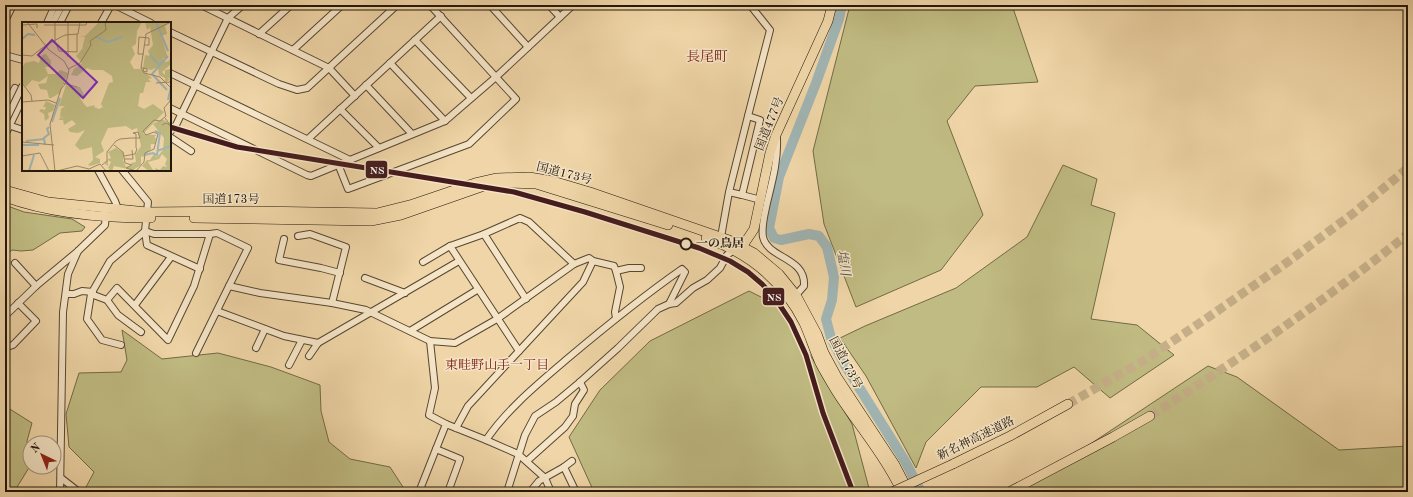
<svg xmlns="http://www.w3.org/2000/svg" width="1413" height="497" font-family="'Old Standard TT','Noto Serif JP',serif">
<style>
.green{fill:#c0bb82;stroke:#726a46}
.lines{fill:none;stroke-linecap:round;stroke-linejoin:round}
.river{stroke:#a0b5b4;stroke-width:10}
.highway-tunnel{stroke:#c6af88;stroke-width:9;stroke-dasharray:9 4.5;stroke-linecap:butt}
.minor-casing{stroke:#564732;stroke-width:8}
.highway-casing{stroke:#23180b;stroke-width:10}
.minor{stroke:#f5e4c6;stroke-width:6}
.highway{stroke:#efd5a7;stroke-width:9}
.minor-bridge-casing{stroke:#564732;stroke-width:8;stroke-linecap:butt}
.highway-bridge-casing{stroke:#23180b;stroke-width:10;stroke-linecap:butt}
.minor-bridge{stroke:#f5e4c6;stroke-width:6}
.highway-bridge{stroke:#efd5a7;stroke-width:9}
.rail-1-casing{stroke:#f5e4c6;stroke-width:8}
.rail-1{stroke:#451c1d;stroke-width:5}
.stop-dot{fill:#f5e4c6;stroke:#23180b;stroke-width:2}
.labels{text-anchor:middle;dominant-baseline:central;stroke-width:3;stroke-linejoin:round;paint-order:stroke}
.street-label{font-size:12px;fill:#23180b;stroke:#f5e4c6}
.stop-label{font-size:12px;font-weight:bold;fill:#23180b;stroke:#f5e4c6;text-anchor:start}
.water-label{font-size:13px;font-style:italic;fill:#4f4f46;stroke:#f5e4c6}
.neighbourhood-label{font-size:13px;fill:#7a1f14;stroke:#f5e4c6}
.quarter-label{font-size:14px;fill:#7a1f14;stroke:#f5e4c6}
.inset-river{fill:none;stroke:#a0b5b4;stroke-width:2}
.inset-road{fill:none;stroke:#9d8969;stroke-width:1}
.view{fill:#7b2cbf;fill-opacity:0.15;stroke:#7b2cbf;stroke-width:2}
.inset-edge{fill:none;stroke:#23180b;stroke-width:2}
.line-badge{stroke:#f5e4c6;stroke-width:1.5}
.badge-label{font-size:11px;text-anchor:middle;font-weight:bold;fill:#fff}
</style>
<rect width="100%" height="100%" fill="#efd5a7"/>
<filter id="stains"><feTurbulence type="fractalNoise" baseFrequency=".005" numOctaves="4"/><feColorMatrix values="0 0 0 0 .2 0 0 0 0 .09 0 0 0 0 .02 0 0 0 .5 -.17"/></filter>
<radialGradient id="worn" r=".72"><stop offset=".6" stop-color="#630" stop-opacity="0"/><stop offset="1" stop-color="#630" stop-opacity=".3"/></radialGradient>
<!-- green -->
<g class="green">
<polygon points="850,5 1012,5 1038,82 975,86 947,121 983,215 941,270 856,307 824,224 813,151"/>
<polygon points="1063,165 1097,179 1091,205 1115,213 1091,319 1137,325 1174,355 1110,398 1074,367 1037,387 981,387 926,442 916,468 866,376 840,338 865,326 956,288 1027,237"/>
<polygon points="5,205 24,212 72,219 85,227 82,231 60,233 33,250 21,251 12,250 5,256"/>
<polygon points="749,291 781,307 852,424 870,492 594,492 569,437 600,390 650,341"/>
<polygon points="122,330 162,359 218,353 271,367 320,385 321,411 329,442 350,459 390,467 403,487 400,492 197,492 193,491 191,492 91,492 86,487 94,472 69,447 66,414 79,373 121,372 127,360"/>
<polygon points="1208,366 1237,377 1339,450 1408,446 1408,492 1018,492"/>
<polygon points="5,406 32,423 27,441 30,466 14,492 5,492"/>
</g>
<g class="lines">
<!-- river -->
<polyline class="river" points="842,5 839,19 816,83 779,177 769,228 774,238 781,240 809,234 819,236 827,247 834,277 832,300 826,319 831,338 845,365 905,461 921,492"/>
<!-- highway-tunnel -->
<g class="highway-tunnel">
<polyline points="1068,404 1143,361 1210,316 1289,261 1355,212 1408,168"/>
<path d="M1150,416C1239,359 1326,300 1408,234"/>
</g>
<!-- minor casing -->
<g class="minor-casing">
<g id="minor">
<polyline points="115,5 151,23"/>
<polyline points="201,5 329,68 355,96"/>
<polyline points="490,5 528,47"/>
<polyline points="549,5 560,17"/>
<polyline points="5,21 13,5"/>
<polyline points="47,23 55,5"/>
<polyline points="53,23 62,5"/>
<polyline points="60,23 69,5"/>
<polyline points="101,23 111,5"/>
<polyline points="170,32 279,84 297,90 307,88 397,5"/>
<polyline points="259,34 291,5"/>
<polyline points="415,40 471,98"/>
<polyline points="293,50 342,5"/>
<polyline points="5,55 23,60"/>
<polyline points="390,63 445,121"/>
<polyline points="170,73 350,160"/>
<polyline points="366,85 412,134"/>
<polyline points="5,107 15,88 23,93"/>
<polyline points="170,108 307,175 311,176 445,121 496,77 573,5"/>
<polyline points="340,109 379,148"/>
<polyline points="748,116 770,30 750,5"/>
<polyline points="8,125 23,130"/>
<polyline points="170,132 176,125 228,18 243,5"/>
<polyline points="5,135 23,98"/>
<polyline points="170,137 191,151"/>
<polyline points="308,139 441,16"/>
<path d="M777,139C778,161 772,182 767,203C765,213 761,226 763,237C768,259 806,257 804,286L796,295"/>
<polyline points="338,164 348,189 469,144 516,99 430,5"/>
<polyline points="98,170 115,201 118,209"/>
<polyline points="122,170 148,202 145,231 147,245 200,269"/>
<polyline points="742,195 761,200"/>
<polyline points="210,234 154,234 145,231 110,261 91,294 107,300 117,288 168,340 194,286 210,234 217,233 248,248 229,286 260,293 332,303 366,310 430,341 455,343 497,319 574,264"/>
<polyline points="484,234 526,299"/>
<polyline points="298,236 310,234 346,247 332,303"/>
<polyline points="721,237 729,192 748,116 760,120 742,195 729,192"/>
<polyline points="284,239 279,260 321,268 340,273"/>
<polyline points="423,262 450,246"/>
<polyline points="15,263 36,286"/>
<polyline points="365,278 405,293"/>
<polyline points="66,294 74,294 82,291 93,292"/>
<polyline points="91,294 87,319 102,340 121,345"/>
<polyline points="107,300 118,315 141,332"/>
<polyline points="135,305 171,257"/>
<polyline points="217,311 284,336 318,343"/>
<polyline points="5,316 36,286 78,251 105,225 106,214"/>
<polyline points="616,318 615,312 620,287 616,271"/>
<polyline points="410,331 477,290"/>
<polyline points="430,341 435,388 429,415 446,424"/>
<polyline points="5,346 7,347 13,345 36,321 18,303"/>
<polyline points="256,348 265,329"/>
<polyline points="519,351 583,282 593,261"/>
<polyline points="196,353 229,286"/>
<polyline points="309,356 318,343 459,261"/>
<polyline points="289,365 302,340"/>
<polyline points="456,428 468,406 519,351 450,246 484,234 520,218 529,222 574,264 589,258 593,261 614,266 616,271 629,268 641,268"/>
<path d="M486,440C508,408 538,384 567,359C605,327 642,297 682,269L685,272L669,304"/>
<polyline points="436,449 446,424 486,440 518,454 545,478 551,492"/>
<polyline points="527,461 565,427 573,416 575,404 584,390 580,382"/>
<polyline points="572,461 564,467 576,492"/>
<polyline points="61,478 79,492"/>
<polyline points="60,492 63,312 68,274 78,251"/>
<polyline points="419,492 436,449 460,459 448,492"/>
<polyline points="507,492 525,435 535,416 556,402 580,382 618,348 658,309 669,304 676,303 693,288 707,280 720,268 727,255 734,250"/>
<polyline points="530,492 539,481 564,467"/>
</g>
</g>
<!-- highway casing -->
<g class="highway-casing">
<g id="highway">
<polyline points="5,190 48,202 147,212 251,211 377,213 413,204 475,183 497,178 529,177 553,181 590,192 729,240 754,253 779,274 796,295 817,334 824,353 837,377 895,465 909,492"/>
<path d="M5,197C51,214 102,218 151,218"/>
<polyline points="194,218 371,221 401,215 484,186 509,183 536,184 668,225"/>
<path d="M706,238C751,254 783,281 804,323C810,336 814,350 820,363C825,373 832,384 838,394C859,426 884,455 901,490"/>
<polyline points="738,249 742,247 754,229 770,153 776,135 828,21 832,5"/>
<polyline points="953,464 1010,436 1068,404"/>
<polyline points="1009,492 1113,437 1150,416"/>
</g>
</g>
<!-- minor -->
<use href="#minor" class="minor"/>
<!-- highway -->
<use href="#highway" class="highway"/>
<!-- minor-bridge casing -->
<g class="minor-bridge-casing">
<polyline id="minor-bridge" points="5,122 23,85"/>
</g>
<!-- highway-bridge casing -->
<g class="highway-bridge-casing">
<polyline id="highway-bridge" points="892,492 953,464"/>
</g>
<!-- minor-bridge -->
<use href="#minor-bridge" class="minor-bridge"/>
<!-- highway-bridge -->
<use href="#highway-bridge" class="highway-bridge"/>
<!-- rail-1 casing -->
<g class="rail-1-casing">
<polyline id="rail-1" points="170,127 237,147 514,192 585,212 699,248 730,261 748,272 762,284 775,298 791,322 806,355 823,413 853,492"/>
</g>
<!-- rail-1 -->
<use href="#rail-1" class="rail-1"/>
</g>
<!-- markers -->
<circle class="stop-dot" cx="686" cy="244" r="5.5"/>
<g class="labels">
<!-- street labels -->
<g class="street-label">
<text transform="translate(770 124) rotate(-68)">国道477号</text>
<text transform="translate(564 174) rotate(14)">国道173号</text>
<text x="231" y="200">国道173号</text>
<text transform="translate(845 363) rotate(62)">国道173号</text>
<text transform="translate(976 439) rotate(-26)">新名神高速道路</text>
</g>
<!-- stop labels -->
<g class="stop-label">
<text x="696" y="244">一の鳥居</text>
</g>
<!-- water labels -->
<g class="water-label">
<text transform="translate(843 263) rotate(81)">塩川</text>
</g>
<!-- neighbourhood labels -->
<g class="neighbourhood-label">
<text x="497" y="365">東畦野山手一丁目</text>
</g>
<!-- quarter labels -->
<g class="quarter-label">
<text x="707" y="57">長尾町</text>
</g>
</g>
<!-- overview -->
<g transform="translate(22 22)">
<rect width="149" height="149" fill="#efd5a7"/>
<path d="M77,0H120L115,9L114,22L110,25L113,32L108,40L112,47H118L130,56L126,57L129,60H124L121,71H118L116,84L122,87L131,82L142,90L121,112L134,113L132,116H134L133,122H129V125L128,122L129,127L121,135L119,134V143L111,148L92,144L90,149H84L88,147L86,146L89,140L86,138V144L83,142L86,137L89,136L86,130L94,126L102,131L101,138L104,145L111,144L109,141L114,140L113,133L119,124L115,106L110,108L104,104L86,106L79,121L82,129L73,135L78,137V141L68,144L66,143L71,138L70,125L58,128L53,123L63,108L56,111L48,110L46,107L54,102L50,98L42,103L41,98H37L38,95L42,97L38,94L39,87L43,84H37L44,63L58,65L64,76H58L62,82L65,85L73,83L72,85L77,87L81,85L79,82L87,61L91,60L90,54L81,48H70L65,46L55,54L49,53L52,47L60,41L54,34L60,27L63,15L58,14H63ZM123,0H148L143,4L145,12L139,14L146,36H141L143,40L147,39L149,34V42L140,50L143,53V48L149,47V57L145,55L148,58L143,60V56L137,53L136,45L129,48L121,46L123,33L128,34L126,29L131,23L128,5L125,8ZM24,32L29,39V45H23L26,52H34L38,48L46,51L38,71L29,76H27L25,68L18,67L16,62L24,61L26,54L17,60L10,58L4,65L0,60V46L3,41L12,39L17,41L20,33ZM24,79L33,83L31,89L26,91L27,96L23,99L22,92L17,89L19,87L23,88L24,85H21ZM140,97L147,101L149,99V149H127L120,144L125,138H128L132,132L135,135L141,128L142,116L131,102ZM140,132L145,137L143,142L145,145L141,144L138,148L133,146L134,149L131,148L126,140L137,137Z" fill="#c0bb82" fill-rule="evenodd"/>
<path class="inset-river" d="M134,0L146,29M75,15L85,20L101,15M0,17L6,12L13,13M128,33L138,44M145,68L130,52L146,34M146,78L149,65M30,100L38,76M4,119L22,117M0,123H17M23,123L22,116L27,112L25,107L27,105M135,129L149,124M122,133L131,131L135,133L138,111L133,109M7,149L12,133"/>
<path class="inset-road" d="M5,0L27,28L42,39L47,48L44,61L39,67L28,102L33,149M33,0V19L37,29L55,30V12M0,3L15,2V6M22,3H64L65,0M24,23L43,13L56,12L58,0M122,32H116L117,15L127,16V23H123M0,33L10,34L24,23M46,35V0M119,46H121L125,47V50L121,49L122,46M46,47L58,41L69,23L68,19L84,8L83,0M0,61L9,73L10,79M41,61L55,65M134,61L149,60M149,66L138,55L122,51L119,46L124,12L149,0M0,80L26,78L34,81M140,103L144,101L149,104L143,96M0,120L32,123M92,123L101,130L103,141L110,143L104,146L114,149M0,134L18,131L27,149M102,137H111L110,128M80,143L85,139V130L94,119L98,117L109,116H118L116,110L111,111L114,112V126L115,127L113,132L102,134M35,149L55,144L67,147L78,142L84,149M114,149L122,140L123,131L132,127L136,112L132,110L124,113L121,109L132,98L138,99L144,94L142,86L148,79L149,70"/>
<path class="view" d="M30,18L75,60L61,76L16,33Z"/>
<rect width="149" height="149" class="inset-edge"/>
</g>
<g class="line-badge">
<rect x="365" y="160" width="23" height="19" rx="4" fill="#451c1d"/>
<rect x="762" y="287" width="23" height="19" rx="4" fill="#451c1d"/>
</g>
<g class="badge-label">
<text x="377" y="174">NS</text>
<text x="774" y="301">NS</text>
</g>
<!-- margin -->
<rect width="1413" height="497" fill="none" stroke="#efd5a7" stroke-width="20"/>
<rect x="6" y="6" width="1401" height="485" fill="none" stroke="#23180b" stroke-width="2"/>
<rect x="10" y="10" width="1393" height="477" fill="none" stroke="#23180b"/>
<!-- north arrow -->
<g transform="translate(42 455) rotate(317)"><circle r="19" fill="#f5e4c6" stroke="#a1927b"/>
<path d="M0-3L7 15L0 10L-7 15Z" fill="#8f2418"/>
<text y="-6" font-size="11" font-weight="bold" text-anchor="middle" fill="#23180b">N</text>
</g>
<rect width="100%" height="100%" filter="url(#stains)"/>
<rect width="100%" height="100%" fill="url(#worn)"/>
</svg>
